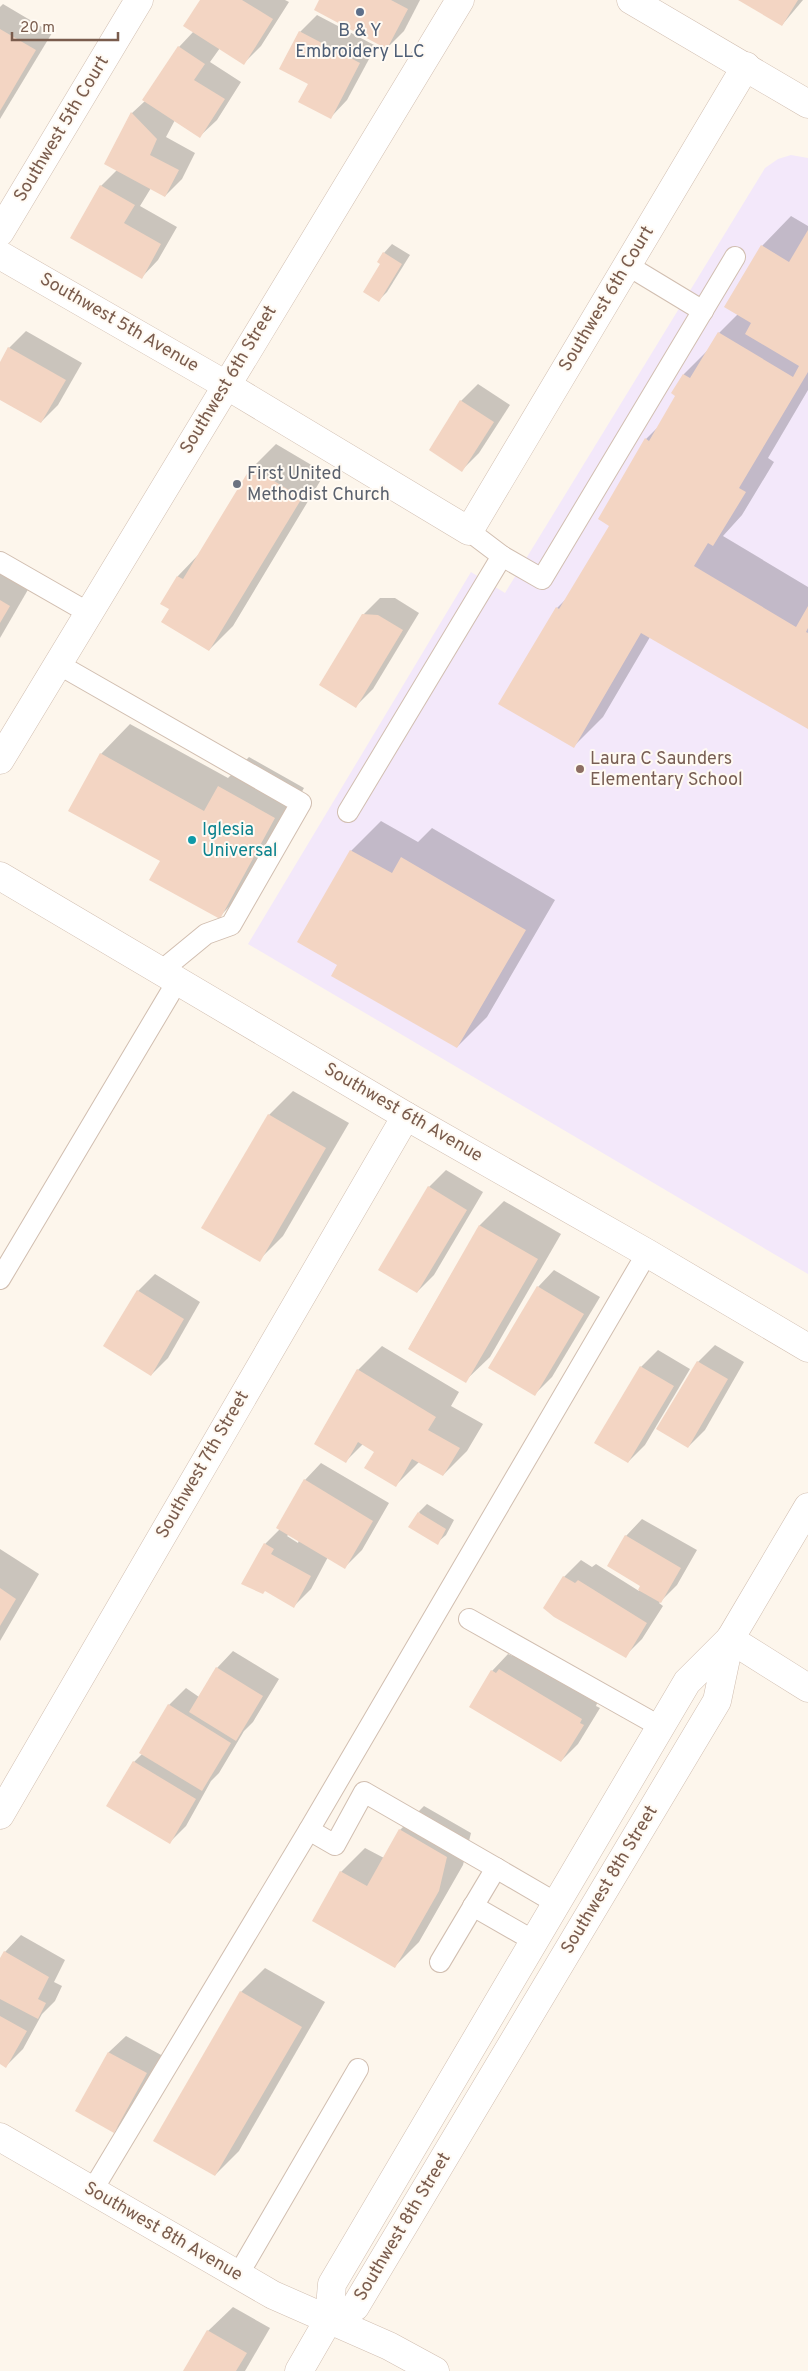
<svg xmlns="http://www.w3.org/2000/svg" width="808" height="2371" font-family="Overpass,sans-serif">
<style>
.education{fill:#f3e8fa}
.shadow{fill:#0003;fill-rule:evenodd}
.building{fill:#f3d5c3}
.lines{fill:none;stroke-linecap:round;stroke-linejoin:round}
.service-casing{stroke:#d1beb0;stroke-width:22}
.minor-casing{stroke:#d1beb0;stroke-width:29}
.tertiary-casing{stroke:#d1beb0;stroke-width:29}
.service{stroke:#fff;stroke-width:20}
.minor{stroke:#fff;stroke-width:28}
.tertiary{stroke:#fff;stroke-width:28}
.service-dot{fill:#5c6f8a;stroke:#fffaf3;stroke-width:2}
.worship-dot{fill:#6b7280;stroke:#fffaf3;stroke-width:2}
.education-dot{fill:#8d6e63;stroke:#fffaf3;stroke-width:2}
.culture-dot{fill:#0f9aa8;stroke:#fffaf3;stroke-width:2}
.labels{text-anchor:middle;dominant-baseline:central;stroke-width:4;stroke-linejoin:round;paint-order:stroke}
.service-label{font-size:18px;fill:#4e5e75;stroke:#fffaf3}
.street-label{font-size:18px;fill:#7a5c4d;stroke:#fffaf3}
.worship-label{font-size:18px;fill:#5b616d;stroke:#fffaf3;text-anchor:start}
.education-label{font-size:18px;fill:#785e54;stroke:#fffaf3;text-anchor:start}
.culture-label{font-size:18px;fill:#0d838f;stroke:#fffaf3;text-anchor:start}
</style>
<rect width="100%" height="100%" fill="#fdf6ec"/>
<!-- education -->
<polygon class="education" points="791,155 808,158 808,1274 248,944 471,572 505,593 765,168 778,159"/>
<!-- shadow -->
<g class="shadow">
<polygon points="201,0 285,0 289,2 261,46 244,63 220,48 210,62 241,82 217,120 200,136 175,120 166,137 195,153 182,179 165,196 151,188 140,206 177,227 158,260 142,277 101,186 117,170 106,163 132,113 145,101 179,47 194,31"/>
<polygon points="321,0 420,0 404,31 387,48"/>
<polygon points="741,0 803,0 782,25"/>
<polygon points="3,4 52,33 0,119 0,7"/>
<polygon points="317,15 376,46 347,100 331,117 309,83 300,32"/>
<polygon points="791,216 808,226 808,390 768,458 774,462 742,515 723,536 808,587 808,727 650,637 603,717 573,747 557,608 569,596 611,526 646,439 659,426 677,395 684,374 709,349 719,333 738,314 762,246"/>
<polygon points="392,244 410,255 387,292 378,301 384,253"/>
<polygon points="26,331 82,363 58,405 41,422 0,399 0,364 9,348"/>
<polygon points="478,384 510,405 479,453 462,470 461,401"/>
<polygon points="276,444 325,473 233,626 209,650 171,609 178,576 200,553 252,468"/>
<polygon points="0,562 33,581 0,638"/>
<polygon points="380,598 395,598 419,613 373,689 356,706 363,615"/>
<polygon points="130,724 228,778 249,757 304,788 249,887 219,917 161,861 101,754"/>
<polygon points="381,821 418,842 432,828 555,900 487,1017 457,1047 339,964 299,942 351,851"/>
<polygon points="293,1091 349,1123 283,1236 259,1260 269,1115"/>
<polygon points="446,1170 483,1192 434,1275 417,1292 429,1187"/>
<polygon points="504,1201 561,1234 490,1357 465,1381 409,1348 480,1225"/>
<polygon points="554,1270 600,1297 552,1377 535,1394 538,1287"/>
<polygon points="155,1274 200,1302 168,1358 151,1375 138,1291"/>
<polygon points="715,1345 744,1362 705,1430 688,1447 698,1362"/>
<polygon points="382,1346 459,1392 451,1406 483,1424 467,1451 443,1475 420,1461 396,1485 376,1451 363,1444 345,1462 358,1370"/>
<polygon points="658,1350 690,1369 645,1445 628,1462 641,1367"/>
<path d="M321,1463L389,1503L362,1550L345,1567L328,1557L311,1589L294,1606L265,1590V1544L280,1529L305,1480ZM289,1534L299,1540L298,1543L287,1536Z"/>
<polygon points="427,1504 454,1520 446,1535 437,1543 419,1512"/>
<polygon points="642,1519 697,1550 677,1585 659,1603 663,1606 642,1639 625,1656 564,1577 581,1560 592,1567 596,1564 639,1591 642,1585 626,1536"/>
<polygon points="0,1549 39,1574 0,1641"/>
<polygon points="233,1651 279,1679 253,1722 244,1731 219,1773 211,1781 186,1826 169,1843 134,1762 143,1753 169,1705 186,1688 199,1697 217,1668"/>
<polygon points="516,1653 598,1701 596,1706 600,1708 578,1744 561,1761 492,1671 508,1654 513,1656"/>
<polygon points="424,1806 471,1833 463,1865 419,1942 395,1966 341,1872 365,1848 384,1858 400,1830"/>
<polygon points="21,1935 65,1960 54,1982 62,1986 55,2001 42,2014 23,2049 6,2066 0,2063 0,1960 5,1952"/>
<polygon points="265,1968 325,2002 239,2151 215,2175 241,1992"/>
<polygon points="126,2036 163,2056 131,2114 114,2131 77,2111 109,2052"/>
<polygon points="233,2307 270,2328 245,2371 185,2371 208,2331"/>
</g>
<!-- building -->
<g class="building">
<polygon points="200,0 242,0 273,19 244,65 183,26"/>
<polygon points="319,0 391,0 408,9 387,49 314,10"/>
<polygon points="738,0 798,0 782,26"/>
<polygon points="0,29 36,50 0,111"/>
<polygon points="299,31 360,63 331,119 298,102 308,84 279,69"/>
<polygon points="178,46 205,64 194,80 225,99 200,138 142,100"/>
<polygon points="131,112 157,139 150,155 179,170 165,197 104,164"/>
<polygon points="100,185 135,205 124,223 161,244 142,279 70,238"/>
<polygon points="808,230 808,372 739,488 746,492 713,546 708,543 694,566 796,627 808,606 808,628 806,632 808,633 808,729 641,633 574,748 498,704 556,607 559,609 609,526 598,519 645,438 649,441 675,396 671,393 683,374 690,378 718,332 793,377 799,366 745,334 751,323 724,307 761,245 789,262"/>
<polygon points="383,252 402,264 379,302 363,292 380,264 377,262"/>
<polygon points="8,347 66,380 41,423 0,400 0,362"/>
<polygon points="460,400 494,422 462,472 429,450"/>
<polygon points="251,467 302,498 209,651 161,622 169,609 160,604 177,576 183,579"/>
<polygon points="0,600 10,606 0,623"/>
<polygon points="362,614 378,615 403,630 356,708 319,685"/>
<polygon points="100,753 204,811 218,786 275,818 220,919 149,880 160,861 68,811"/>
<polygon points="350,850 392,873 401,857 526,930 457,1048 331,976 337,965 297,942"/>
<polygon points="268,1114 326,1148 260,1262 201,1228"/>
<polygon points="428,1186 467,1210 417,1293 378,1270"/>
<polygon points="479,1225 538,1259 466,1383 408,1349"/>
<polygon points="537,1286 584,1314 535,1396 488,1368"/>
<polygon points="137,1290 184,1319 151,1376 103,1346"/>
<polygon points="697,1361 728,1379 688,1448 656,1429"/>
<polygon points="640,1366 674,1386 628,1463 594,1443"/>
<polygon points="357,1369 436,1417 428,1430 460,1448 443,1476 412,1459 396,1487 364,1468 374,1452 358,1442 346,1463 314,1444"/>
<polygon points="304,1479 373,1521 345,1569 276,1528"/>
<polygon points="418,1512 446,1529 438,1545 408,1527"/>
<polygon points="625,1535 681,1568 661,1603 638,1590 640,1586 607,1566"/>
<polygon points="264,1543 274,1549 271,1554 311,1576 294,1608 265,1591 263,1594 241,1584"/>
<polygon points="563,1576 575,1583 578,1580 647,1623 626,1658 554,1617 543,1608"/>
<polygon points="0,1588 16,1599 0,1626"/>
<polygon points="216,1667 263,1696 236,1741 189,1712"/>
<polygon points="499,1669 582,1719 580,1723 584,1725 561,1762 469,1707 491,1670 496,1673"/>
<polygon points="168,1704 231,1743 202,1791 139,1753"/>
<polygon points="133,1761 196,1799 170,1844 106,1806"/>
<polygon points="399,1829 447,1857 439,1891 395,1968 312,1921 340,1871 367,1886"/>
<polygon points="4,1951 49,1977 38,1999 46,2003 38,2019 0,1999 0,1958"/>
<polygon points="240,1991 302,2027 215,2176 153,2141"/>
<polygon points="0,2016 27,2031 6,2068 0,2064"/>
<polygon points="108,2052 147,2073 114,2133 75,2111"/>
<polygon points="207,2330 247,2353 236,2371 183,2371"/>
</g>
<g class="lines">
<!-- service casing -->
<g class="service-casing">
<g id="service">
<polyline points="627,265 703,311"/>
<polyline points="502,556 542,579 735,257"/>
<polyline points="0,562 89,613"/>
<polyline points="58,664 301,803 231,925 206,934 161,971"/>
<polyline points="348,812 502,556 469,531"/>
<polyline points="0,1279 178,980"/>
<polyline points="469,1619 661,1727"/>
<polyline points="309,1830 335,1845 364,1792 496,1868 440,1962"/>
<polyline points="496,1868 556,1903"/>
<polyline points="473,1906 534,1941"/>
<polyline points="92,2191 309,1830 647,1253"/>
<polyline points="238,2275 358,2069"/>
</g>
</g>
<!-- minor casing -->
<g class="minor-casing">
<g id="minor">
<polyline points="631,0 808,104"/>
<polyline points="0,232 139,0"/>
<polyline points="0,255 226,385 469,531 746,66"/>
<polyline points="0,760 460,0"/>
<polyline points="730,1639 808,1688"/>
<polyline points="0,1815 406,1116"/>
<polyline points="0,2137 273,2295 389,2346 435,2371"/>
</g>
</g>
<!-- tertiary casing -->
<g class="tertiary-casing">
<g id="tertiary">
<polyline points="0,876 406,1116 647,1253 808,1348"/>
<polyline points="329,2319 355,2307 717,1701 730,1639"/>
<polyline points="299,2371 329,2319 332,2284 687,1682 730,1639 808,1507"/>
</g>
</g>
<!-- service -->
<use href="#service" class="service"/>
<!-- minor -->
<use href="#minor" class="minor"/>
<!-- tertiary -->
<use href="#tertiary" class="tertiary"/>
</g>
<!-- markers -->
<circle class="service-dot" cx="360" cy="12" r="5"/>
<circle class="worship-dot" cx="237" cy="484" r="5"/>
<circle class="education-dot" cx="580" cy="769" r="5"/>
<circle class="culture-dot" cx="192" cy="840" r="5"/>
<g class="labels">
<!-- service labels -->
<g class="service-label">
<text x="360" y="31">B &amp; Y<tspan x="360" dy="21">Embroidery LLC</tspan></text>
</g>
<!-- street labels -->
<g class="street-label">
<text transform="translate(62 129) rotate(-59)">Southwest 5th Court</text>
<text transform="translate(607 299) rotate(-59)">Southwest 6th Court</text>
<text transform="translate(119 323) rotate(30)">Southwest 5th Avenue</text>
<text transform="translate(229 380) rotate(-59)">Southwest 6th Street</text>
<text transform="translate(403 1113) rotate(30)">Southwest 6th Avenue</text>
<text transform="translate(203 1465) rotate(-60)">Southwest 7th Street</text>
<text transform="translate(610 1880) rotate(-59)">Southwest 8th Street</text>
<text transform="translate(403 2227) rotate(-59)">Southwest 8th Street</text>
<text transform="translate(163 2232) rotate(30)">Southwest 8th Avenue</text>
</g>
<!-- worship labels -->
<g class="worship-label">
<text x="247" y="474">First United<tspan x="247" dy="21">Methodist Church</tspan></text>
</g>
<!-- education labels -->
<g class="education-label">
<text x="590" y="759">Laura C Saunders<tspan x="590" dy="21">Elementary School</tspan></text>
</g>
<!-- culture labels -->
<g class="culture-label">
<text x="202" y="830">Iglesia<tspan x="202" dy="21">Universal</tspan></text>
</g>
</g>
<!-- scale -->
<path d="M12 32v8h106v-8" fill="none" stroke="#7a5c4d" stroke-width="2.5"/>
<text x="20" y="32" font-size="15" fill="#7a5c4d" stroke="#fffaf3" stroke-width="4" paint-order="stroke">20 m</text>
</svg>
